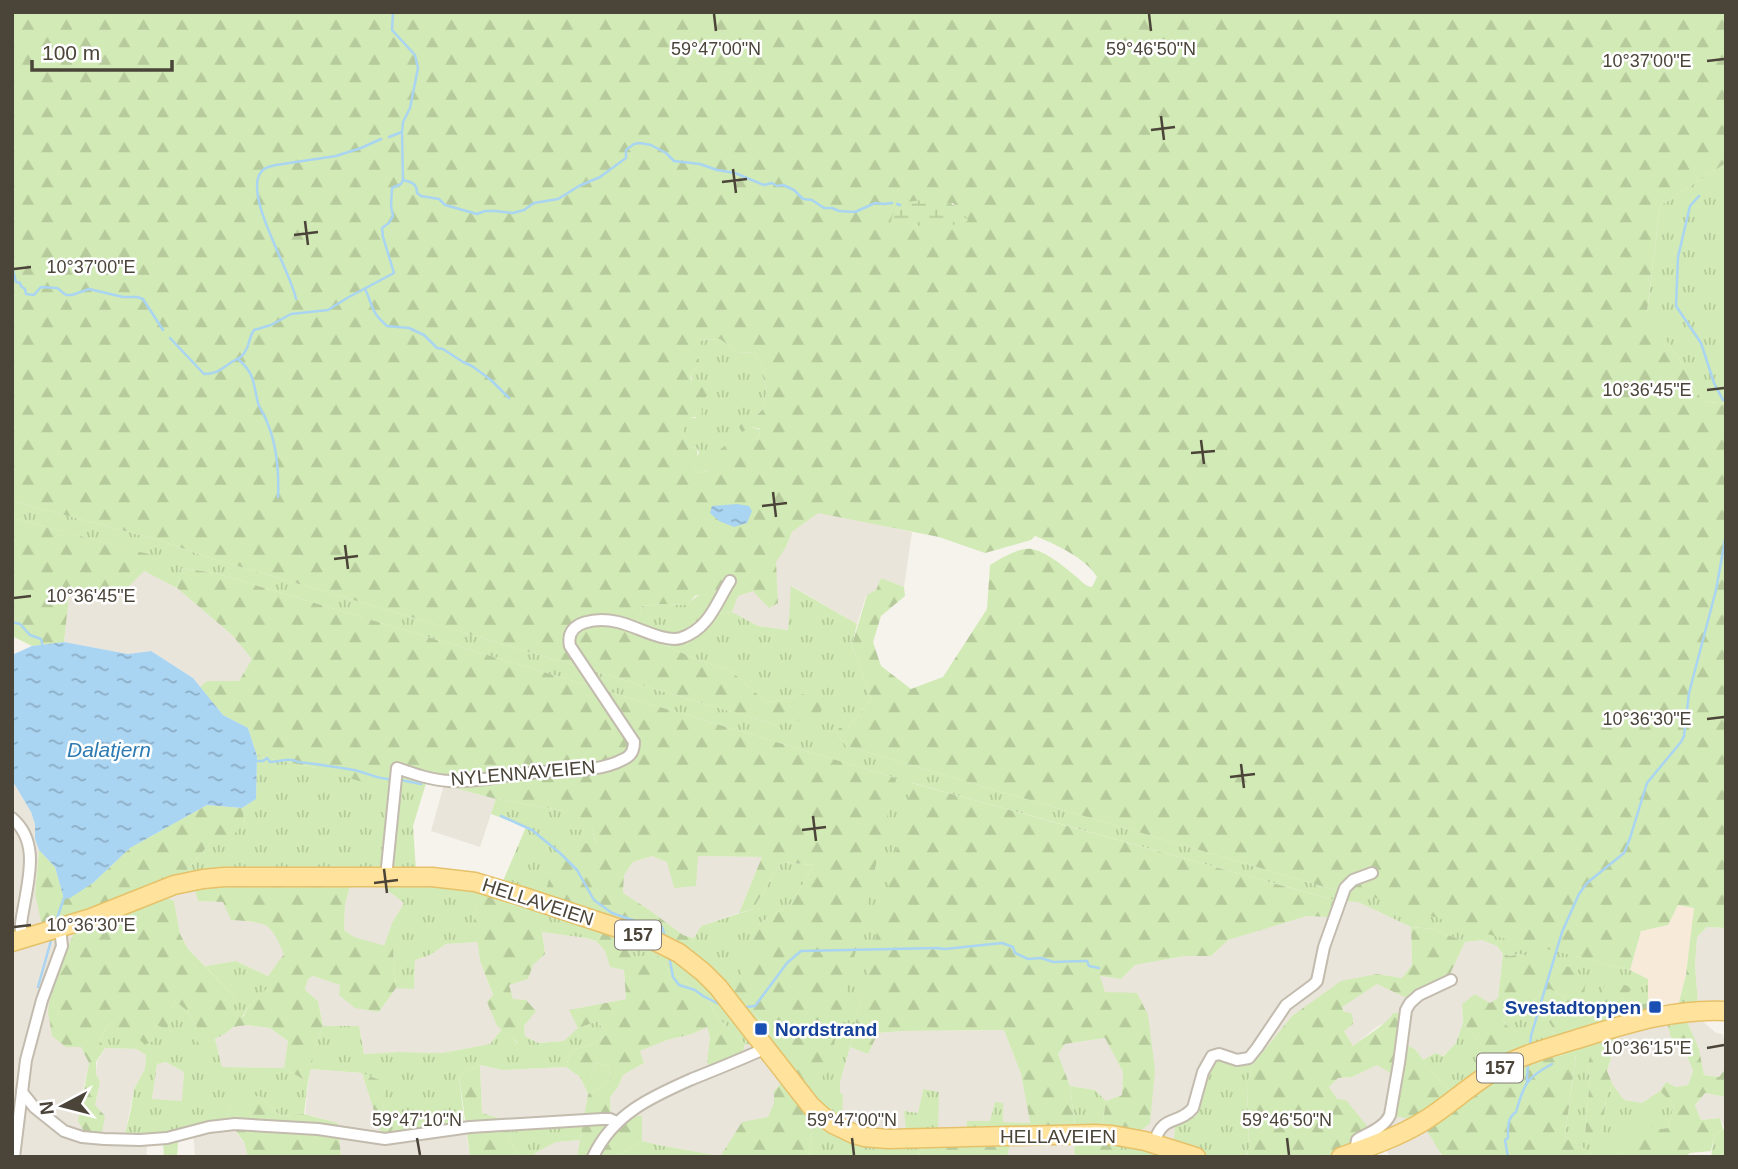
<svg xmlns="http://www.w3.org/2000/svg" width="1738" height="1169" font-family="Arial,sans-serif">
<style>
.residential{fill:#eae5da}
.commercial{fill:#f7ead8}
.grass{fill:url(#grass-tufts);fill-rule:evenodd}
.forest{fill:url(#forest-firs);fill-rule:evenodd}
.wetland{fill:url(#wetland-marsh)}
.water{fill:url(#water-ripples)}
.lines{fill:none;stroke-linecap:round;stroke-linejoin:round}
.stream{stroke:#a9d4f2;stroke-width:2.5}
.street-casing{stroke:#c2bbae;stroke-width:14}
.primary-casing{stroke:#e6c16a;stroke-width:21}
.street{stroke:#fff;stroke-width:10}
.primary{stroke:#ffe39c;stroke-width:18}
.ticks{fill:none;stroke:#4b4439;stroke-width:2.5}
.transit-dot{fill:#1a4fb4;stroke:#fff;stroke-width:2.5}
.labels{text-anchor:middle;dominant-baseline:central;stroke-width:5;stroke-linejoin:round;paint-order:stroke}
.shield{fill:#fff;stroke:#817c74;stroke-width:2}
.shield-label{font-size:18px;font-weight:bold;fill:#4b4439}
.street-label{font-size:19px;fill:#4b4439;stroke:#fff}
.transit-label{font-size:19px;font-weight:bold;fill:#164399;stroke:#fff;text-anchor:end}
.water-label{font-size:21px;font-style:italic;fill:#2e7ab2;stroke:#fff}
.ticks-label{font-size:18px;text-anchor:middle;fill:#4b4439;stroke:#fff;stroke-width:5;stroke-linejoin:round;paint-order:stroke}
</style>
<defs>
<pattern id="grass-tufts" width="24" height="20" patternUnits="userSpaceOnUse" patternTransform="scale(1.75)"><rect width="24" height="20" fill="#d2eab5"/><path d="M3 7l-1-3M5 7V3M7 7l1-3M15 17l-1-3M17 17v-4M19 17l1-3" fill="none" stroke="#b6ca9c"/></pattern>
<pattern id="forest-firs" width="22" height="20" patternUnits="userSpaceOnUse" patternTransform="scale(1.75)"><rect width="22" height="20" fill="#d2eab5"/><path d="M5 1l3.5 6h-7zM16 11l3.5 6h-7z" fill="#b6ca9c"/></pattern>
<pattern id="wetland-marsh" width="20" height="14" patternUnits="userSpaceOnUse" patternTransform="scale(1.75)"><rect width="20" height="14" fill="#d2eab5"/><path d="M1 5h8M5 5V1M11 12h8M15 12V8" fill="none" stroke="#b6ca9c"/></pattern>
<pattern id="water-ripples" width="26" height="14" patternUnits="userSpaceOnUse" patternTransform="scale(1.75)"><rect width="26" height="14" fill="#a9d4f2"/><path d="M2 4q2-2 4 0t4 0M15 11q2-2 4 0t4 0" fill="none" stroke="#8caec5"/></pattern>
</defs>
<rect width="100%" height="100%" fill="#f6f3ec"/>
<!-- residential -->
<g class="residential">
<polygon points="818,512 912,532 904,587 881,578 876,590 866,596 857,624 792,586 788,630 758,626 732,612 738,596 753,591 786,547 792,532"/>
<polygon points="144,571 177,588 232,635 252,659 239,681 207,681 200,687 193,678 151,651 128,654 64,642 69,596 127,587"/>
<polygon points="12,780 31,812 35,824 35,839 39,850 35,894 75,931 53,979 89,1063 81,1099 95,1105 100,1082 96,1074 97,1062 105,1048 136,1049 146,1055 145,1069 134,1089 125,1134 146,1134 147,1157 12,1157"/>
<polygon points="444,785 496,799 480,847 431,831"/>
<polygon points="652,856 668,862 674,888 698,856 762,857 739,913 701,926 694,938 683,935 648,909 623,893 624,875 633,862"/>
<polygon points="339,882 379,884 404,903 392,923 384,946 354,937 344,930 345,904 350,888"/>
<polygon points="194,887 198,901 223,902 232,920 261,922 274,931 285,954 268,976 236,961 205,966 188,949 180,934 174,901 159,895"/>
<polygon points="1338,901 1358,902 1411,927 1412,965 1402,978 1377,974 1292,1016 1253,1064 1237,1065 1208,1078 1197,1115 1175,1125 1174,1140 1138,1133 1105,992 1099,976 1121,979 1135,965 1185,956 1211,956 1227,940 1307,916 1328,917"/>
<polygon points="1707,927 1726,928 1726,1003 1698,1004 1695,965 1697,937"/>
<polygon points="542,932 586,938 596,941 605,951 610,967 624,970 626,999 570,1010 578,1028 565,1041 538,1043 525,1036 524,1026 535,1011 513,999 509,985 528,979 533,965 545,954"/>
<polygon points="1482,940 1497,946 1503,954 1498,998 1490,1003 1462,1004 1463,1023 1456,1043 1442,1056 1435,1053 1423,1060 1415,1049 1400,1042 1390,1021 1378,1026 1353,1046 1344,1031 1344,1012 1342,1006 1377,984 1450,974 1465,942"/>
<polygon points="478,942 480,961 493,996 497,1026 502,1029 490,1044 442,1053 398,1052 364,1054 359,1026 323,1026 318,1001 305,990 308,979 313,976 341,985 379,1012 396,988 414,988 415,960 430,955 446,944"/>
<polygon points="1699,1018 1716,1033 1722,1034 1726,1043 1726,1068 1719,1077 1704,1075 1699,1049 1686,1019"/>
<polygon points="1667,1023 1672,1042 1685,1051 1693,1071 1688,1085 1676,1087 1666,1082 1660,1091 1642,1103 1623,1100 1613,1085 1607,1071 1618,1035"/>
<polygon points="246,1025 270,1028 288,1041 284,1068 222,1067 215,1039 226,1033 233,1027"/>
<polygon points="707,1026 710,1037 707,1062 743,1052 745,1044 753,1044 783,1081 774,1091 775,1103 768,1118 742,1123 721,1156 658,1145 642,1141 642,1116 611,1116 610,1097 618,1087 623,1075 644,1063 640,1051 667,1040 692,1034"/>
<polygon points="1004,1030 1021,1074 1031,1123 967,1121 966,1130 938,1131 923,1089 918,1113 905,1111 906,1132 867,1130 841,1121 843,1095 840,1092 840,1082 850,1047 868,1054 877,1033 901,1031"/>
<polygon points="1106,1038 1123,1072 1122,1095 1106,1101 1095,1090 1070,1086 1058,1054 1065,1044"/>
<polygon points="166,1062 184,1072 183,1101 152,1100 157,1064"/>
<polygon points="1378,1064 1394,1075 1412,1119 1375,1136 1337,1100 1329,1087 1338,1078 1352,1077"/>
<polygon points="480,1065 503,1070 566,1067 580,1077 588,1094 583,1124 505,1120 482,1113"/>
<polygon points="310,1069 362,1073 381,1132 393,1134 464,1121 470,1157 341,1157 338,1123 305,1114"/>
<polygon points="1705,1093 1726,1097 1726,1131 1720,1118 1701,1120 1695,1105"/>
<polygon points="227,1119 244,1143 248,1157 195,1157 193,1127"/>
<polygon points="1425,1129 1433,1137 1441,1155 1444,1157 1391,1157 1385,1149"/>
<polygon points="580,1140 577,1157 536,1157 534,1153 556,1142"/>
<polygon points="1075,1140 1074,1153 1078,1157 1007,1157 1010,1144"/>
</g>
<!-- commercial -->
<polygon class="commercial" points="1678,905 1695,908 1686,975 1678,1006 1651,1011 1647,1000 1648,979 1630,970 1641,931 1668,925"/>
<!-- grass -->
<g class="grass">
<polygon points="1726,163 1726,404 1702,401 1679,359 1647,313 1660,206"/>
<path d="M720,339L737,352L755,353L764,370L762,375L767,388L763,409L755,417L751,427L760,430L759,438L726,446C719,463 717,469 698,473L694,467L699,453L697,448L690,447C684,439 681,427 683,416L696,418L701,410V401L692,388L689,389L692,379L690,374L698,366L689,359L683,347C694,339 707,340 720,339Z"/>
<path d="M12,501L159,540L207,557L777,725L807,693L767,703L730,670L700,661L653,640L638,620L642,606L663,604L687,605C696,595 704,592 717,591L718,614L732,612L758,626L788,630L791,586L857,624L852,645L871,699L848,728H839L836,733L846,746L1335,890H1351L1579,957L1630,970L1648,979V1003L1626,1008L1622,999L1632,988L1599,1016L1686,1019L1618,1035L1588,1064L1590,1077L1585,1136L1601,1135L1607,1093L1613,1085L1624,1100L1642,1103L1660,1091L1674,1105L1668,1128C1649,1131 1634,1137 1619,1150L1627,1157H1597L1565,1136L1576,1055C1538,1052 1499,1076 1469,1098C1462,1103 1456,1110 1448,1115C1424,1132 1395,1147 1367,1156C1353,1160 1334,1157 1319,1157L1400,1125L1423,1113L1451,1092L1436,1077L1423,1060L1435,1053L1443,1056L1456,1043L1463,1023L1483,1046L1520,1033L1507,1026L1503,1020C1509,1004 1522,1003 1537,998L1541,991L1550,989L1564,997L1569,1009L1551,1017L1549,1022L1554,1030L1553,1038L1586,980L1520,954L1510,956L1503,954L1497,946L1482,940L1465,942L1434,929L1411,927L1358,902L1338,901L913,783L850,1047L840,1082V1092L843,1095L842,1121L867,1130L906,1131L904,1111L918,1113L923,1089L939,1092L938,1130H966L967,1121H990L995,1102L1003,1103V1122L1031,1123L1032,1127L1075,1126L1070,1086L1095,1090L1106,1101L1102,1126L1174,1140L1175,1125L1197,1115L1208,1078L1217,1060L1237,1065L1253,1064L1247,1084L1249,1148L1245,1157H1119V1142L921,1146L919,1157H809L813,1118L753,1045L745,1044L717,1017L709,1001L667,968L658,957L634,956L604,931L596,941L586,938L542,932L531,908L478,907L474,913L478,942L446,944L430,955L415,960L414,989L396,988L393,949L384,946L392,923L404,903L379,884L194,887L71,917L137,889L185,872L211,842L245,824L242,808L256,799L257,756L316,768L401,774L427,780L413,826L416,870L464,871L503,881L526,827L491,814L496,799L564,811L592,829L596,844H560L659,935L692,950L694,938L701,926L753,909L781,862L814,865L792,903L759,924L742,1008L754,1013L769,1032L773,1047L896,778L215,573L182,568L177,588L144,571L151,555L12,518Z"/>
<polygon points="236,961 268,976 270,986 249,1006 242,1017 232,1014 234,996 205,966"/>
<path d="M176,1002L185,1009L197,1027L192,1035L202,1045L215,1039L222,1067L284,1068L308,1082L304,1114L281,1116L259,1096L231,1106L227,1119L179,1130L177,1157H164L163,1142L146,1134H125L131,1109L134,1089L145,1069L146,1055L136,1049L105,1048L100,1041L105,1030L112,1022L142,1034L154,1028L158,1024L166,1028L171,1007ZM166,1062L184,1072L182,1101L152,1099L157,1064Z"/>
<polygon points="598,1021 606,1035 591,1045 571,1050 566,1067 503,1070 480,1065 459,1075 464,1121 393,1134 382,1104 386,1083 362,1073 310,1069 316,1042 323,1026 359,1026 364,1054 398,1052 442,1053 490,1044 502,1029 517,1043 525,1036 538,1043 564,1041 578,1028"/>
<polygon points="595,1062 608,1066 611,1081 588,1094 580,1077 591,1077"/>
<polygon points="583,1124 580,1140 556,1142 535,1153 536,1157 519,1157 511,1141 507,1127"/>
<polygon points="1723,1129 1726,1131 1726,1157 1711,1157 1714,1136"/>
<polygon points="642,1141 658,1145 721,1156 621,1157 625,1151"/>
</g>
<!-- forest -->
<g class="forest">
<path d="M12,12H1726V163L1660,206L1647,312L1679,359L1702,401L1726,404V928L1707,927L1697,937L1695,965L1698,1004L1678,1006L1686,975L1694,908L1678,905L1668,925L1641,931L1630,970L1487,934L1351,890H1335L846,746L836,733L839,728H848L871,699L852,645L867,595L876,590L881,578L904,587L905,596L881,616L873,642L881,666L911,689L943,677L987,609L990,565C1000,559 1019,547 1031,549C1045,551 1064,566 1074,575C1081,580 1084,586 1092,587L1097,577C1086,558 1055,544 1035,536L1031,540L985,553L939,537L818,513L792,532L786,547L776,562L778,603L769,608L753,591L738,596L732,612L717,614V591L695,596L687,605L663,604L642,606L638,620L653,640L700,661L730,670L767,703L807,693L825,702L819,716L777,725L207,557L159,540L12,501ZM953,203L967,221L953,224H929L926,222L919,226L913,225L910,222L895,230L890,226ZM720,339L737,352L755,353L764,370L762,375L767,388L763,409L755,417L745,419L739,427L742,432L751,427L760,429L759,438L726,445L714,454L712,460L717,465L709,466L707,471L698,473L694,467L698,461L697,448L690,447C684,439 681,427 684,417H700L702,413L701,401L708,395L706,385L699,382L692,388H690L692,384L690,374L698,366L699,359L694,358L689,359L684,348L686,345L690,347L699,345L700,340Z"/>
<polygon points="12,518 152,555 144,571 128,587 69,596 64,642 32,646 12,636"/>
<polygon points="182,568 215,573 896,778 833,1049 819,1086 809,1092 773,1047 769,1032 754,1013 742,1008 733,995 759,924 792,903 814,865 781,862 753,909 739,913 762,857 698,856 696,886 674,888 667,862 652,856 633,862 624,875 623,893 648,909 683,935 694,938 693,950 659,935 544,896 560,844 596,843 592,829 575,830 564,811 496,799 402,774 396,787 389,790 316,768 257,756 248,728 223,715 200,687 207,681 239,681 252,659 232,635 177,588"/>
<polygon points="912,783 1338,901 1328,917 1307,916 1228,940 1211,956 1185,956 1135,965 1121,979 1100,976 1105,992 1137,993 1148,1015 1155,1070 1150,1123 1138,1133 1102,1127 1106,1101 1122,1095 1123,1072 1105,1038 1065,1044 1058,1054 1070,1086 1075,1126 1031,1127 1021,1074 1004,1030 901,1031 878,1033 868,1054 850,1047"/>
<polygon points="207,805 242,808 245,824 228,839 211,842 185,872 137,889 71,917 42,925 35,894 39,850 55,867 64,898 93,883 130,848"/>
<path d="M232,882H339L350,887L345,904L344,930L354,937L393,948L396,988L379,1012L355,1008L339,995L340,985L313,976L308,979L305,990L318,1001L323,1026L316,1042L308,1082L284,1068L288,1041L270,1028L247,1025L233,1027L226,1033L202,1046L191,1035L197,1027L185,1009L176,1002L171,1007L175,1018L166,1029L157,1025L154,1028L158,1033L153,1041L145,1045L140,1040L141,1034L134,1031L119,1033L118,1025L112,1022L105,1030L100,1041L105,1048L96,1062V1074L100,1082L95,1105L105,1116L102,1132L85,1133L78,1121L89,1063L81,1047H66L52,1036L48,1011L53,979L75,931L159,895L174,901L180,934L188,949L234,996L233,1014L243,1017L249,1006L269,986L268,976L284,954C269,920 268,923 231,920L223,902L198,901L194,887Z"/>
<polygon points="477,892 532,908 542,932 545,954 533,965 528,979 509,985 513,999 526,1000 536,1011 524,1026 525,1036 518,1043 497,1026 487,1002 493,995 480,961 474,913 478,907 473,897"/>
<path d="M1411,927L1434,929L1465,942L1450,974L1407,998L1377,984L1342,1007L1344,1012L1351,1013L1353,1019V1024L1344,1031L1353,1046C1363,1038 1389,1023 1393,1013H1404L1400,1042L1415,1049L1436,1077L1451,1092L1439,1103L1412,1119L1393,1116L1394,1075L1377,1065L1352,1077L1338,1078L1329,1087L1337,1099L1346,1100L1375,1136L1319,1157H1246L1249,1147L1247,1084L1253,1064L1292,1016L1341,981L1377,974L1402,978L1412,965Z"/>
<polygon points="604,931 627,943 634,956 658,956 667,968 709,1001 717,1017 745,1044 743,1052 711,1067 707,1062 710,1037 707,1027 692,1034 667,1040 640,1051 644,1063 623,1075 618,1087 610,1097 611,1116 642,1116 642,1141 625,1151 621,1157 577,1157 588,1094 611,1081 608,1066 595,1062 591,1077 580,1077 566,1067 571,1050 591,1045 606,1035 598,1021 578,1028 569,1010 626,999 624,970 610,967 605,951 596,941"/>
<path d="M1503,954L1510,956L1520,954L1573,968L1586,980L1579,1030L1553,1038L1554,1030L1549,1022L1552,1016L1569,1008L1564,997L1550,989L1541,991L1537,998C1522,1003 1509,1004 1503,1020L1507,1026L1520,1033L1522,1042L1516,1051L1505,1054L1483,1046L1463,1023L1462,1004L1475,994L1490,1003L1498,998Z"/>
<polygon points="1613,981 1633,988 1622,999 1626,1008 1648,1003 1651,1011 1602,1024 1599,1017 1605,982"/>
<polygon points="1686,1019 1699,1049 1704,1075 1719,1077 1726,1068 1726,1097 1705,1093 1695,1105 1701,1120 1720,1118 1723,1129 1714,1136 1711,1151 1690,1153 1685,1157 1664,1155 1627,1157 1619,1150 1619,1144 1631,1139 1635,1124 1648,1121 1654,1130 1668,1128 1674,1105 1660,1091 1666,1082 1676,1087 1688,1085 1693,1071 1685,1051 1672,1042 1667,1023"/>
<polygon points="1618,1035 1607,1071 1613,1085 1607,1093 1601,1136 1585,1136 1590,1077 1588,1065 1592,1048"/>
<path d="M1576,1054L1565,1136L1597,1157H1444C1437,1151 1433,1137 1425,1129C1477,1098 1512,1057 1576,1054Z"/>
<polygon points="480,1065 482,1113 505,1120 511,1141 519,1157 470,1157 459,1075"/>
<polygon points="362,1073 387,1083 382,1104 393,1134 381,1133"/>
<polygon points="783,1081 813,1118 809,1157 720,1157 742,1122 768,1117 774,1103 774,1091"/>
<polygon points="259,1096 281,1116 304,1114 338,1123 341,1157 248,1157 244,1142 227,1119 231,1106 245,1098"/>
<polygon points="1075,1140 1120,1142 1119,1157 1078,1157 1074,1153"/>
<polygon points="1010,1144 1007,1157 919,1157 921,1146"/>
</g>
<!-- wetland -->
<path class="wetland" d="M931,200C948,203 962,203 968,221C952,223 946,231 930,228L929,224L926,223L919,226L912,225L910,222L895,231L890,227C893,200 909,201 931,200Z"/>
<!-- water -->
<g class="water">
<polygon points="737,504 749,506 752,511 747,523 734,527 719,521 710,513 712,506"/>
<polygon points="64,642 128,654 151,651 193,678 223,715 248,728 257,756 256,799 242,808 207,805 130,848 93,883 70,898 64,899 55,867 39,850 35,839 35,824 31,812 12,780 12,655 32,646"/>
</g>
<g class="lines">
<!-- stream -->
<g class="stream">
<polyline points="389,137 402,132"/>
<path d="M403,180C411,182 417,183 417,193L421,196L439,199L445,205L477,214L485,211H495L513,213L524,210L534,203L558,199L579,186L600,177L626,158V150L634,144L640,143L651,145L666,153L674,161L700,164L717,170L735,173L764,185L772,183L777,186L783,185L794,190L803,199L812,200L824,208H832L839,211L855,212L875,203L884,204L892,203"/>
<polyline points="1699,196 1690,206 1678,257 1676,306 1701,343 1714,383 1723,400 1726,400"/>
<polyline points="897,204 900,205"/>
<polyline points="13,270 16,282 20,283 21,286 25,289 26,294 34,295 41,287 57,288 66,295 72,295 89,289 123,297 137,297 143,299 163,330"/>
<path d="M365,289C374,307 369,310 387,326L409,328L424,335L437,348L443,349L463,362L472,366L491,380L509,398"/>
<path d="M296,299C291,271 243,195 261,172C264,167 271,166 276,165L336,156L361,148L381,139"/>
<path d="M170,338L204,374C216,374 220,370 229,364C236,358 241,360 246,350C250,343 249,337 254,330L271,325L291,314L328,310L347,298L394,273L383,237L382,228L389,223L393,216L391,206L392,188L401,184L403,180L402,132L403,122L410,108L418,68L415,55L392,30L393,12"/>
<path d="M239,360C255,374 253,383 258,403C260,410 265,415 267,422C277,445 279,472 278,497"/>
<polyline points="12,622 20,624 30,635 41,639 43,647"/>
<path d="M256,761H263L267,758L270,762C281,762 288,757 298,762C317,764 336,767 354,770C369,773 377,780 393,779"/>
<polyline points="401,780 421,784"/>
<polyline points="501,816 532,830 561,854 577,870 594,900 612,913 638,922 662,927 665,936"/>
<polyline points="56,921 64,898"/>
<polyline points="669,956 673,977 679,985 695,990 703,996 723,1006"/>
<polyline points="38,987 52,937"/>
<polyline points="746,1007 755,1006 787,963 801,951 937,948 945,949 1002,943 1013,947 1015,953 1028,959 1041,958 1053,962 1084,961 1087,961 1089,966 1099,968"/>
<polyline points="1530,1046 1531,1036 1562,932 1579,894 1587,883 1624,853 1630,838 1647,783 1681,742 1684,736 1689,693 1716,590 1726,534"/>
<polyline points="1527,1081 1528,1064"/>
<path d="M1508,1157L1505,1140L1508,1138C1508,1128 1507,1118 1516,1112C1524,1084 1526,1078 1552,1064"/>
</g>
<!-- street casing -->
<g class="street-casing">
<g id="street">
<path d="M12,818C39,841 29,876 24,906C22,917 19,928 22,939"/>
<path d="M386,877L397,768C414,774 431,780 449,781C476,783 502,775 529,773C560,770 596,774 624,759C631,756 634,750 634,742L570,646C564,619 600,618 618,622C636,626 664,643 681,638C709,629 716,603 730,581"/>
<polyline points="22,1092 34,1107 64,1131 82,1137 104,1139 140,1140 167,1138 209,1127 235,1124 318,1129 385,1139 470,1127 602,1119 610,1119 617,1122"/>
<path d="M1154,1143C1163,1113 1178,1126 1193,1108L1203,1072L1212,1056L1219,1054L1237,1060L1249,1058L1257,1048L1286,1005L1313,985L1317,981L1324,947L1345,888L1353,880L1372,873"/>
<path d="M1358,1151L1356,1146L1357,1140C1368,1133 1384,1128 1390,1115L1399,1063L1406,1010L1410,1003L1419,995L1451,980"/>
<polyline points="14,1157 26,1060 42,1000 62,946 60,928"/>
<path d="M593,1157C613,1114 651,1097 692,1079C717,1069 742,1059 766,1048"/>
</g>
</g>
<!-- primary casing -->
<g class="primary-casing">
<g id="primary">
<polyline points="12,942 91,918 174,885 203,879 224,877 432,877 475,882 521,896 651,939 679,953 703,972 718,987 811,1106 822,1116 833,1124 854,1134 864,1137 888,1139 1095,1134 1112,1135 1145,1141 1196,1157"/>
<path d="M1341,1157C1369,1147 1398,1137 1424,1121C1450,1105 1472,1083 1499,1068C1522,1055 1548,1048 1574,1040C1623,1025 1673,1008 1726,1011"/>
</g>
</g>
<!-- street -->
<use href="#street" class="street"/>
<!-- primary -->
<use href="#primary" class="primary"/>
</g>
<!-- ticks -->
<path class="ticks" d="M714,14L716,31M1149,14L1151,31M1707,61L1724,59M1161,116L1164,140M1151,130L1175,127M733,169L736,193M722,182L747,179M305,221L308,245M294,235L318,232M14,269L31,267M1707,390L1724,388M1201,440L1204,464M1191,453L1215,451M773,492L776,517M762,506L787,503M345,545L348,569M334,559L358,556M14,598L31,596M1707,719L1724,717M1241,764L1244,788M1230,777L1255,774M813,816L816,841M802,830L826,827M384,869L387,893M374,883L398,880M14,927L31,925M1707,1048L1724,1045M417,1138L420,1155M852,1138L854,1155M1287,1138L1289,1155"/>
<!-- markers -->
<g class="transit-dot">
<rect x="1648" y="1000" width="14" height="14" rx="3.5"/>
<rect x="754" y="1022" width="14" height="14" rx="3.5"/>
</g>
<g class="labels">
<!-- shield labels -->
<g class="shield">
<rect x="615" y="920.5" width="46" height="29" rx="5"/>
<rect x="1477" y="1053.5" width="46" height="29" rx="5"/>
</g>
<g class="shield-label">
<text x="638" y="935">157</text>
<text x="1500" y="1068">157</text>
</g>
<!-- street labels -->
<g class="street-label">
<text transform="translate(523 773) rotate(-5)">NYLENNAVEIEN</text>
<text transform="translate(538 902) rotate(18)">HELLAVEIEN</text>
<text x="1058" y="1136">HELLAVEIEN</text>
</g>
<!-- transit labels -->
<g class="transit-label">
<text x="1641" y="1007">Svestadtoppen</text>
<text x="775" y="1029" text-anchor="start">Nordstrand</text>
</g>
<!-- water labels -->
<g class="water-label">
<text x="109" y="749">Dalatjern</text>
</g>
</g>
<g class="ticks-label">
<text x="716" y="55">59°47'00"N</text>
<text x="1151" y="55">59°46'50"N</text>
<text x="1647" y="67">10°37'00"E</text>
<text x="91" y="273">10°37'00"E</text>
<text x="1647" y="396">10°36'45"E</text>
<text x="91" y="602">10°36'45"E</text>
<text x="1647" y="725">10°36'30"E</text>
<text x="91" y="931">10°36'30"E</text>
<text x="1647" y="1054">10°36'15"E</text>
<text x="417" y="1126">59°47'10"N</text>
<text x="852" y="1126">59°47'00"N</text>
<text x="1287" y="1126">59°46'50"N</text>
</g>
<!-- border -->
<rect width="1738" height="1169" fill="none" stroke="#4b4439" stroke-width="28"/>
<!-- north arrow -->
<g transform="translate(63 1106) rotate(263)" stroke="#ffffff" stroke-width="5" paint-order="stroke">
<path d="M0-5L12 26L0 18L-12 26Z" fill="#4b4439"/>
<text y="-10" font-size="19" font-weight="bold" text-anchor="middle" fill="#4b4439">N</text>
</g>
<!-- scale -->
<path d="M32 60v10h140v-10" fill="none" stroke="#4b4439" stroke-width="3.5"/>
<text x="42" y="60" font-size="21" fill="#4b4439" stroke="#ffffff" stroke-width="5" paint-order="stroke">100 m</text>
</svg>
